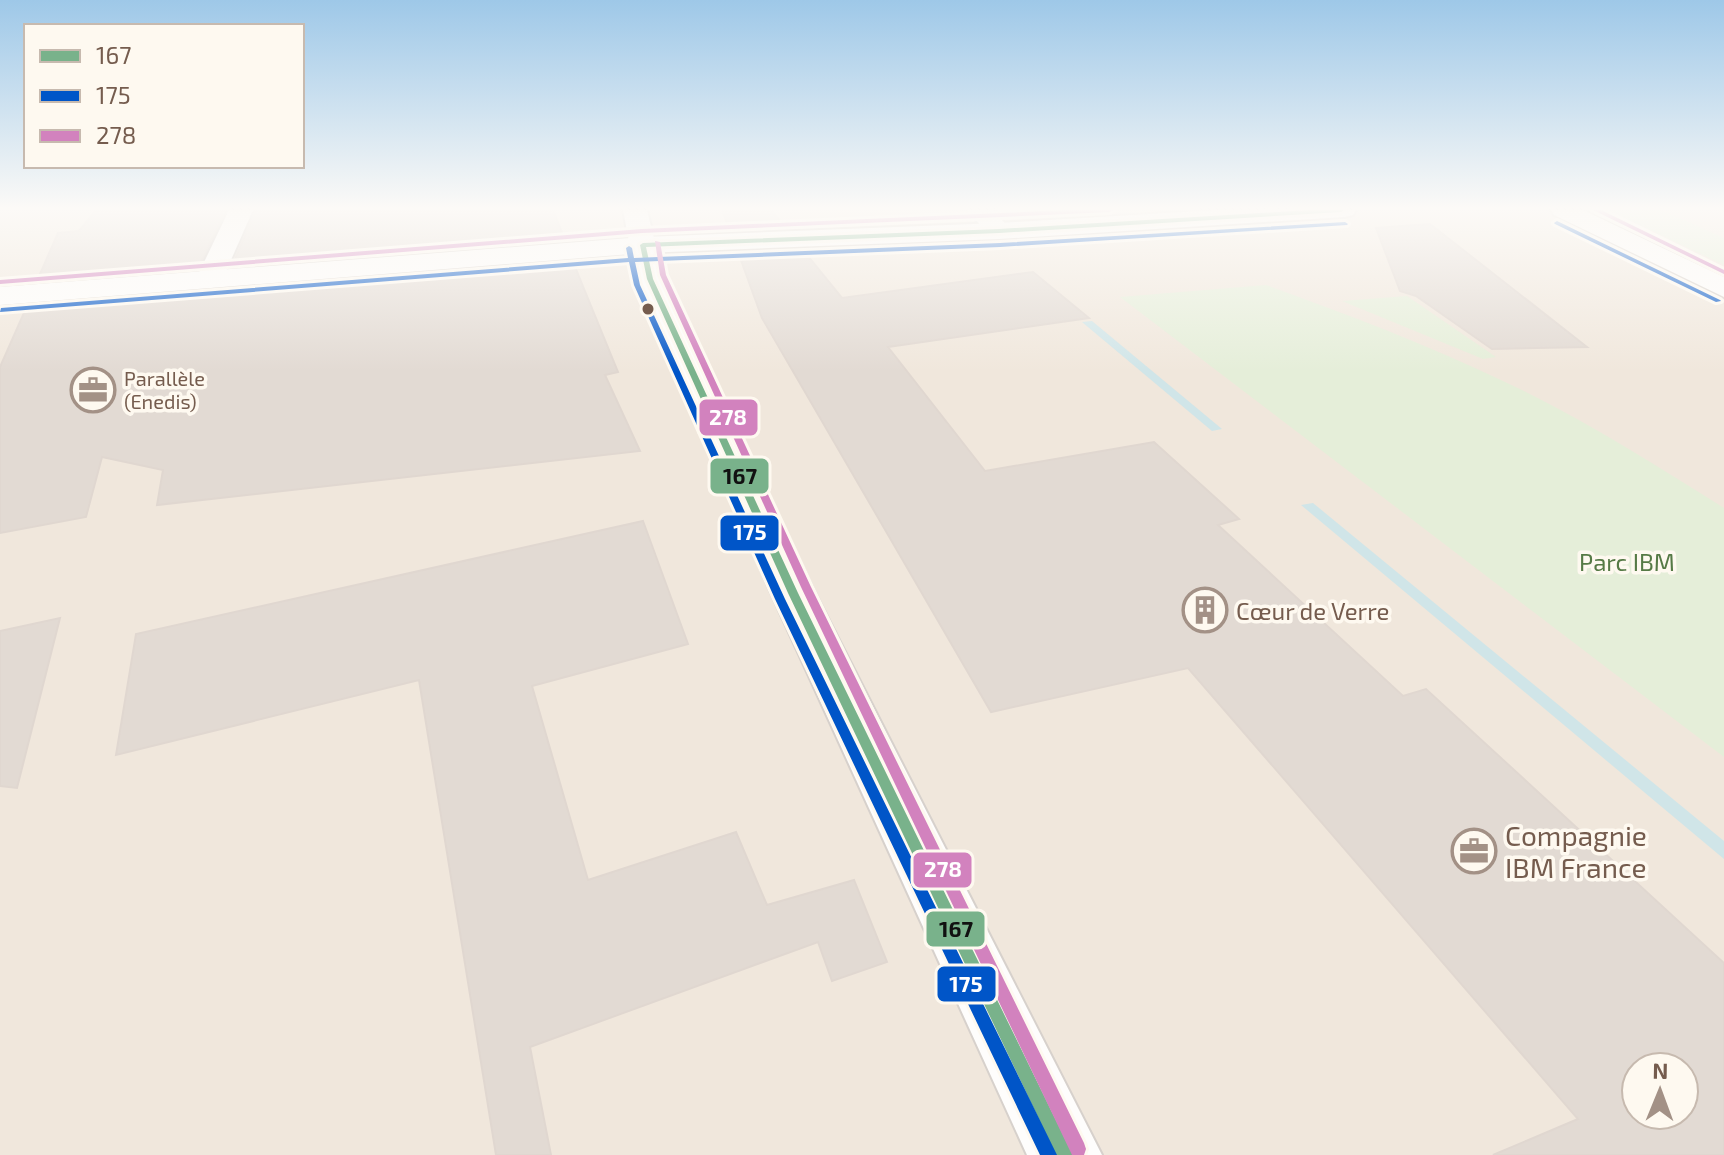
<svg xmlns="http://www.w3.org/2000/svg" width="1724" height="1155" font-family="'Exo 2',sans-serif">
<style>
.residential{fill:#f0e7dc;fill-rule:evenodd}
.green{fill:#e5eed9}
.water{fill:#d0e5e8}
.building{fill:#e2dad3;stroke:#e0d7d0;stroke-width:2;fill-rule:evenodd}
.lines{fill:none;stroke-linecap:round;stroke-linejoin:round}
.street-casing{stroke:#d7d1cc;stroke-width:4}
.secondary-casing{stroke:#d7d0ca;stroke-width:4}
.street{fill:#fefdfc;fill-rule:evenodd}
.secondary{fill:#fefdfc;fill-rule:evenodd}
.bus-1-casing{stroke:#fef9f0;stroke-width:6}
.bus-2-casing{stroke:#fef9f0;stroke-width:6}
.bus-3-casing{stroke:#fef9f0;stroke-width:6}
.bus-1{fill:#79b28b;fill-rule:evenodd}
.bus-2{fill:#0055c8;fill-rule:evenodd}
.bus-3{fill:#d282be;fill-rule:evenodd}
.bus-dot{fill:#755c4e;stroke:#fef9f0;stroke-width:3}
.labels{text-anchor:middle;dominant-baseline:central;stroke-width:7;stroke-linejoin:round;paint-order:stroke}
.far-poi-label{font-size:20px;fill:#755c4e;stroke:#fef9f0;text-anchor:start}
.park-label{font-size:24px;fill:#567a46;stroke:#fef9f0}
.poi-label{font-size:24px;fill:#755c4e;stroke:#fef9f0;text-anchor:start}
.near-poi-label{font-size:28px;fill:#755c4e;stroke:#fef9f0;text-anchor:start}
.line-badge{stroke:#fef9f0;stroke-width:3}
.badge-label{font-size:22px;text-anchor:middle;font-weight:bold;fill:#fff}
.pale-badge-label{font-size:22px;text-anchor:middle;font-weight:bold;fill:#111}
</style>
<rect width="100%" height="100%" fill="#f8f4ee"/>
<!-- residential -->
<path class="residential" d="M0,210H1724V1155H0ZM1636,1067H1684V1115H1636Z"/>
<!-- green -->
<g class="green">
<polygon points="1608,210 1662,210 1724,238 1724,265"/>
<path d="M1266,285C1346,314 1426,344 1503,381C1580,417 1652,463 1724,508V757L1120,297Z"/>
<polygon points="1407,296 1496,357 1483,359 1342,301"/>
</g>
<!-- water -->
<g class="water">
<polygon points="1092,321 1222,429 1212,431 1082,322"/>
<polygon points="1313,503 1724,841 1724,859 1301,505"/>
</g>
<!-- building -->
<g class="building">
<polygon points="96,210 226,210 198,269 37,281 58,233 79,231"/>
<polygon points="256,210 553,210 565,240 232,266"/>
<polygon points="722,210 771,210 786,228 730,231"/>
<polygon points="1430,224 1587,347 1492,349 1416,296 1400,291 1376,228"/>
<path d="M803,250L842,298L1033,272L1089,318L888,347L985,471L1154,442L1239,519L1218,525L1403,696L1426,689L1724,963V1155H1493L1578,1119L1188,668L991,712L762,318L738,252ZM1636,1067H1684V1115H1636Z"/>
<polygon points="573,262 618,372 605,375 640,451 157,505 163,470 102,457 86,517 0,533 0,367 27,306"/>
<polygon points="643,521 688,644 532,686 588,880 736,832 767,905 854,880 887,962 832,981 818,942 530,1047 551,1155 496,1155 419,680 116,755 136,634"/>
<polygon points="60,618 17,788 0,786 0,631"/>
</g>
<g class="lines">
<!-- street casing -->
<g class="street-casing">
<g id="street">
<polygon points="229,210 253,210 220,285 210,288 200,285 196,279"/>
<polygon points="623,210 647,210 664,279 815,593 1102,1155 1027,1155 771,593 636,279"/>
<polygon points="967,210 993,210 1012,231 1008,236 990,236"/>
</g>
</g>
<!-- secondary casing -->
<g class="secondary-casing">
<g id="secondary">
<polygon points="1216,210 1356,210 1353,215 1344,217 999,239 643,253 0,305 0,287 643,237 999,223"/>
<polygon points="1551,210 1583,210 1724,277 1724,297 1554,215"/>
</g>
</g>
<!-- street -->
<use href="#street" class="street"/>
<!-- secondary -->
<use href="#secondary" class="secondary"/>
<!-- bus-1 casing -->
<g class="bus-1-casing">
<polygon id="bus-1" points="1310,210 1344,210 1341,212 999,233 646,247 653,279 798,593 1073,1155 1056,1155 788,593 647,279 640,245 643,243 999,229"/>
</g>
<!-- bus-2 casing -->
<g class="bus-2-casing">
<g id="bus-2">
<polygon points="1557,221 1720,300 1721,301 1716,302 1555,224 1554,223"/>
<polygon points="1345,222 1348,224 1347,225 1000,247 635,262 640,285 785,599 1057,1155 1040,1155 775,599 634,285 629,262 0,312 1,308 628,258 626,248 629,246 632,248 634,258 1000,243"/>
</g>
</g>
<!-- bus-3 casing -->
<g class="bus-3-casing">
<g id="bus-3">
<polygon points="1068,210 1113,210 1110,212 642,233 0,284 0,280 642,229"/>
<polygon points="1593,210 1601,210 1724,270 1724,274"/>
<polygon points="655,241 660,242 666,275 811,587 1084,1143 1086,1149 1084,1155 1072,1155 801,587 660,275"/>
</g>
</g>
<!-- bus-1 -->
<use href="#bus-1" class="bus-1"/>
<!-- bus-2 -->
<use href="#bus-2" class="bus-2"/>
<!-- bus-3 -->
<use href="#bus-3" class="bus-3"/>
</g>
<!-- sky -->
<linearGradient id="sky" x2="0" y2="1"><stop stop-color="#9ec8e8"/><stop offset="0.56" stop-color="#fcfaf7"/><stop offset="1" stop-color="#fcfaf7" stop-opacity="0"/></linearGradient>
<rect width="1724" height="372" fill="url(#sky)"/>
<!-- icons -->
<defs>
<g id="office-ring" transform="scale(2.3)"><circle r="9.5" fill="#fef9f0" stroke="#a39186" stroke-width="1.5"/><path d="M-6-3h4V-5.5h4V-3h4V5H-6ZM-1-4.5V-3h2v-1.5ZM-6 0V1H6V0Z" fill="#a39186"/></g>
<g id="building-ring" transform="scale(2.3)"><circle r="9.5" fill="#fef9f0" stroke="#a39186" stroke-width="1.5"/><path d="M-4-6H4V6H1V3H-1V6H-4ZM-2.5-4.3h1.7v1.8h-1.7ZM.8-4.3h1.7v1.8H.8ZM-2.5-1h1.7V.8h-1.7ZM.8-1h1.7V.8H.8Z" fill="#a39186"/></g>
</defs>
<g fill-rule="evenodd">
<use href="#office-ring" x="93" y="390"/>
<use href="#building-ring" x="1205" y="610"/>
<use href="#office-ring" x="1474" y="851"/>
</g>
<!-- markers -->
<circle class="bus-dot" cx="648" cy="309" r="7"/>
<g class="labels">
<!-- far-poi labels -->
<g class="far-poi-label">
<text x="124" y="378">Parallèle<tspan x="124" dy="23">(Enedis)</tspan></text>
</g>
<!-- park labels -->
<g class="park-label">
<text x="1627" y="561">Parc IBM</text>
</g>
<!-- poi labels -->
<g class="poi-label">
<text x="1236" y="610">Cœur de Verre</text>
</g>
<!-- near-poi labels -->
<g class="near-poi-label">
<text x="1505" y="835">Compagnie<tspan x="1505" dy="32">IBM France</tspan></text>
</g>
</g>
<g class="line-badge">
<rect x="698" y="398" width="61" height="39" rx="8" fill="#d282be"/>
<rect x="709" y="457" width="61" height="38" rx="8" fill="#79b28b"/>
<rect x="719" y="514" width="61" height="38" rx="8" fill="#0055c8"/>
<rect x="912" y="851" width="61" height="38" rx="8" fill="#d282be"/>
<rect x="925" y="910" width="61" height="38" rx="8" fill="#79b28b"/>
<rect x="936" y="965" width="61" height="38" rx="8" fill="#0055c8"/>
</g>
<g class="badge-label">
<text x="728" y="425">278</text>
<text x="750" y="540">175</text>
<text x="943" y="877">278</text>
<text x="966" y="992">175</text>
</g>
<g class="pale-badge-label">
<text x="740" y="484">167</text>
<text x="956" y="937">167</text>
</g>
<!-- legend -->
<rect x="24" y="24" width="280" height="144" fill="#fef9f0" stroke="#c7baaf" stroke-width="2"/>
<rect x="40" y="50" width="40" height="12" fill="#79b28b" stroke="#c7baaf" stroke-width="2"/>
<text x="96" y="64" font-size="24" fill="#755c4e">167</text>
<rect x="40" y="90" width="40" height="12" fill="#0055c8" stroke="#c7baaf" stroke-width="2"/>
<text x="96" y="104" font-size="24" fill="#755c4e">175</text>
<rect x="40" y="130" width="40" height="12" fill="#d282be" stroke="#c7baaf" stroke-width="2"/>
<text x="96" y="144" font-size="24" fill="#755c4e">278</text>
<!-- north arrow -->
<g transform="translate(1660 1091) rotate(1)"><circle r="38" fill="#fef9f0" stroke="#c7baaf" stroke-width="2"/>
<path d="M0-6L14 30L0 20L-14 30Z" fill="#a39186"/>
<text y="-12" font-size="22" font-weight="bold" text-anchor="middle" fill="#755c4e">N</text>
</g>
</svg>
